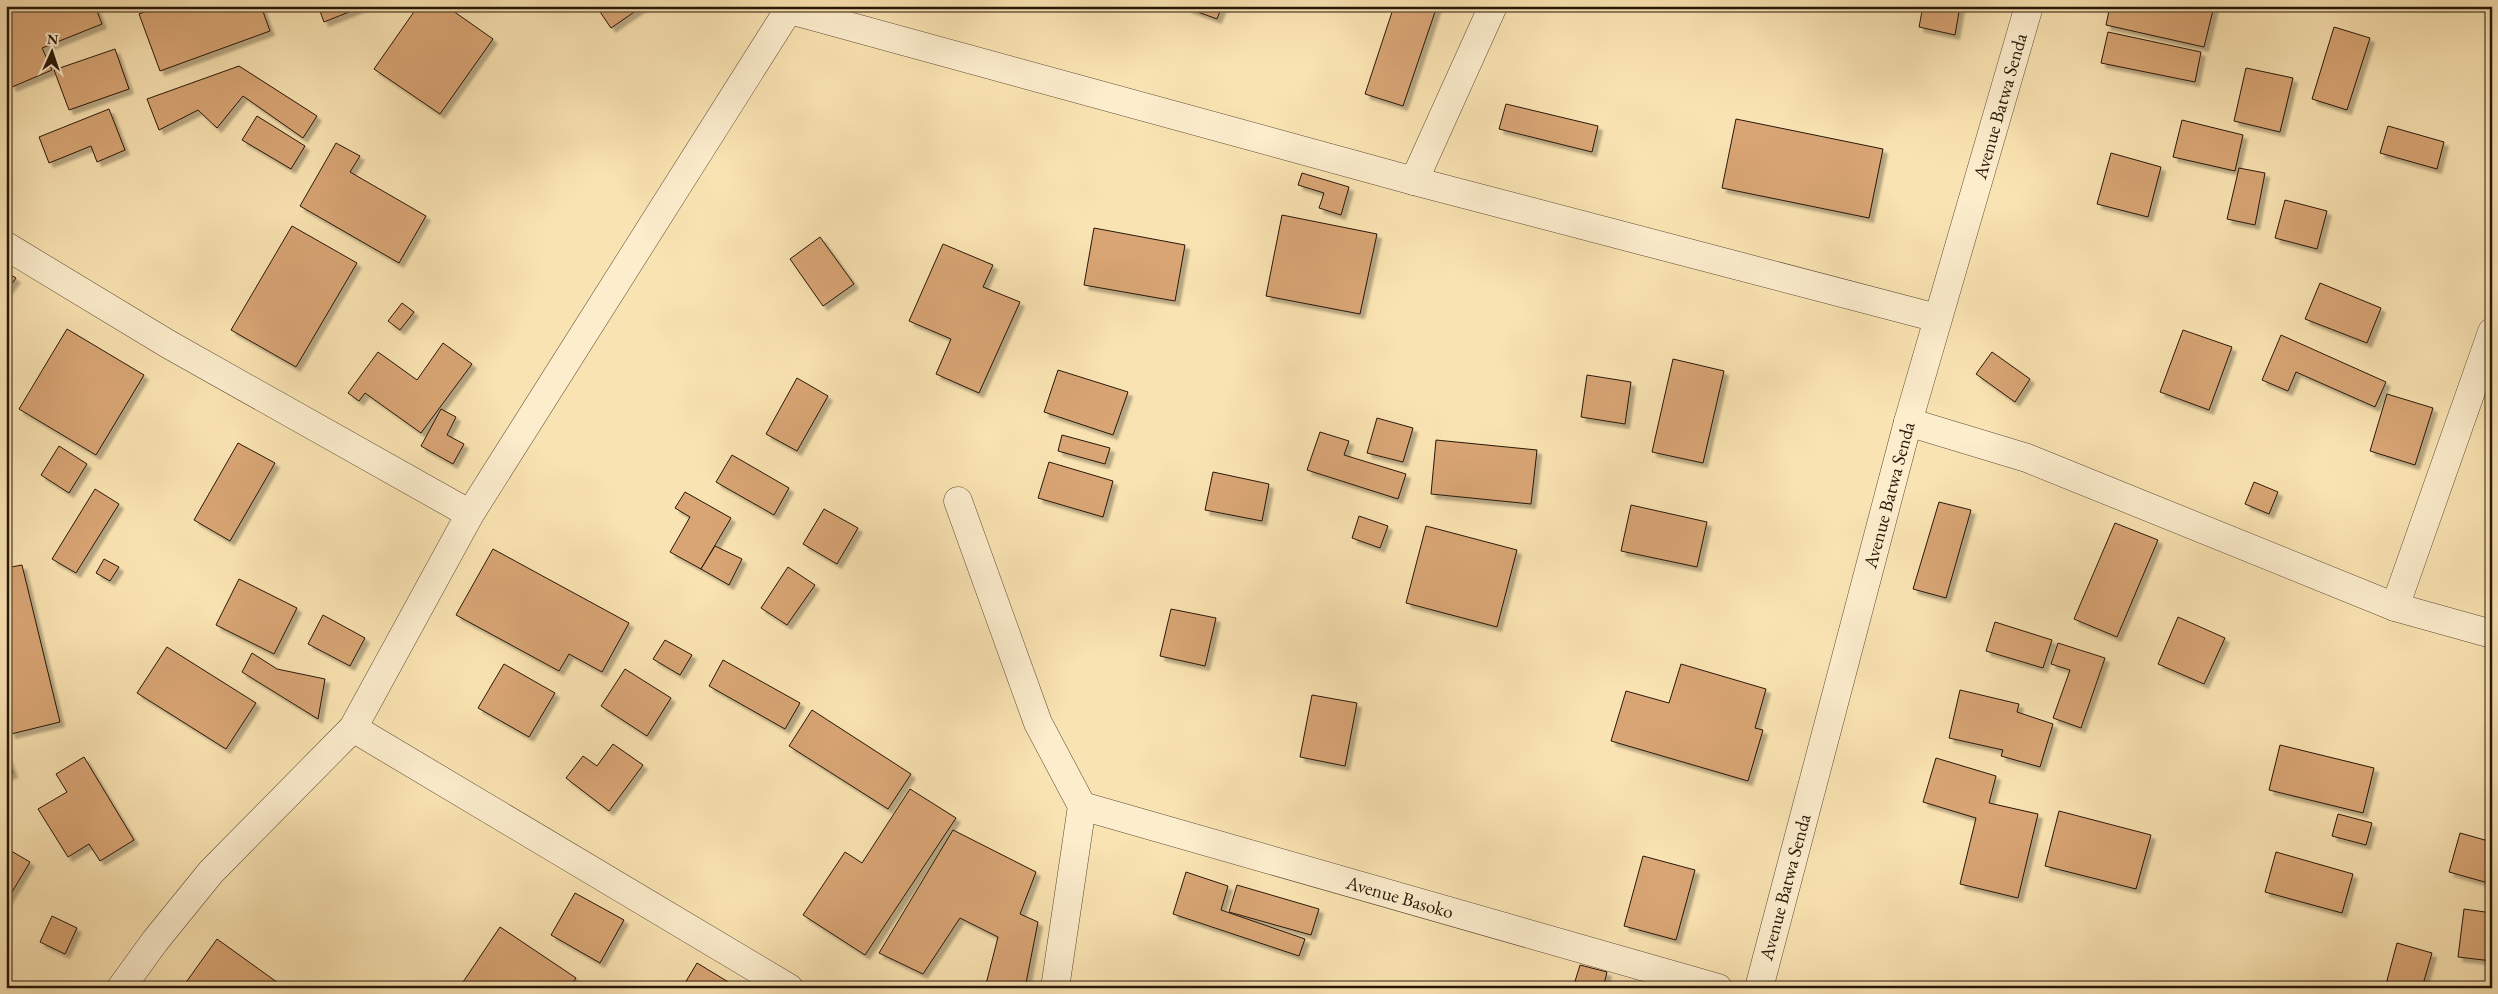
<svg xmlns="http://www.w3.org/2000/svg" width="2498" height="994" font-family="'EB Garamond',serif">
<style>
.building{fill:#d9a575;stroke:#271708;filter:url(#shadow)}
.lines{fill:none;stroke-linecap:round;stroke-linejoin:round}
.minor-casing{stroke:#5c4a32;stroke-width:29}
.minor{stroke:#fcedcd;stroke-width:28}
.labels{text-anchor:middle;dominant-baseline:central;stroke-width:4;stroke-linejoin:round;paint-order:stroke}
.street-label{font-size:19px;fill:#271708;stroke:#fcedcd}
</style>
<defs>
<filter id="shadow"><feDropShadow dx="4.5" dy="4.5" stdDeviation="1" flood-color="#0004"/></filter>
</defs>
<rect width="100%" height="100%" fill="#fae3b2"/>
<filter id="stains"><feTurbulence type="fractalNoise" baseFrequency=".004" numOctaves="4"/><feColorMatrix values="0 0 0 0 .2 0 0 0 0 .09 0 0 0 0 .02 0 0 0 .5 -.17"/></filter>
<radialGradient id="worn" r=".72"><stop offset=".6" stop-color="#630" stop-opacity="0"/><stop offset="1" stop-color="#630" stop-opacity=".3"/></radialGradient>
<!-- building -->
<g class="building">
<polygon points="6,6 95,6 102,24 42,48 52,70 12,87 6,73"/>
<polygon points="161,6 261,6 270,31 160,71 139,14"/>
<polygon points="318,6 364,6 324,22"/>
<polygon points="418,6 446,6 493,39 440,114 374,69"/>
<polygon points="596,6 643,6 611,28"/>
<polygon points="1188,6 1222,6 1217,19 1187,8"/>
<polygon points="1394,6 1437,6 1403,106 1365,94"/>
<polygon points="1923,6 1960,6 1955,35 1919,27"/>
<polygon points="2110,6 2214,6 2204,47 2106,25"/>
<polygon points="2334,27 2370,38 2347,110 2312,99"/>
<polygon points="2108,32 2201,52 2195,82 2101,63"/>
<polygon points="115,49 129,89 69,110 54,70"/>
<polygon points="239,66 317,116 303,138 243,96 217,128 198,110 159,130 147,99"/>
<polygon points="2246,68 2293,78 2280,132 2234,121"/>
<polygon points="1506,104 1598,126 1592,152 1499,129"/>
<polygon points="109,109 125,150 97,162 91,146 49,163 39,137"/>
<polygon points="257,116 305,146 291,169 242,140"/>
<polygon points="1736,119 1883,149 1869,218 1722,188"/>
<polygon points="2182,120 2243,135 2235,171 2173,157"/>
<polygon points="2388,126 2444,142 2437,169 2380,153"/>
<polygon points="336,143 360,156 350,172 426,216 399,263 300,206"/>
<polygon points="2111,153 2161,167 2148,217 2097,204"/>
<polygon points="2239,168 2265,173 2255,225 2227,219"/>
<polygon points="1302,173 1349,187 1341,215 1319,208 1324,193 1298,185"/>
<polygon points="2285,200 2327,211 2317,249 2275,238"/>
<polygon points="1282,215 1377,234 1360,314 1266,296"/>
<polygon points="292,226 357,263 296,367 231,330"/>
<polygon points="1094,228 1185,245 1175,301 1084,285"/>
<polygon points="820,237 854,284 823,306 790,259"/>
<polygon points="943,244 993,265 983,287 1020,302 979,393 936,374 951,339 909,321"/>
<polygon points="6,272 16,278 6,292"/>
<polygon points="2320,283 2381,308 2367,343 2305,319"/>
<polygon points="402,303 414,312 400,330 388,321"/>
<polygon points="67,329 144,375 96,455 19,409"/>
<polygon points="2183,330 2232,347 2209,410 2160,392"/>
<polygon points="2281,335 2386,382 2375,407 2296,372 2288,391 2262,380"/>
<polygon points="443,343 472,364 421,433 365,393 359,401 348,393 378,352 417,380"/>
<polygon points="1992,352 2030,379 2015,402 1976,374"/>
<polygon points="1673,359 1724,371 1703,463 1652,452"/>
<polygon points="1058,370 1128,392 1113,435 1044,412"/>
<polygon points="1587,375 1631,382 1625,424 1581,417"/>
<polygon points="797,378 828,396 797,451 766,434"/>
<polygon points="2387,394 2433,408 2415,465 2370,451"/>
<polygon points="441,409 456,417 447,435 464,444 453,464 421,446"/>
<polygon points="1377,418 1413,428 1403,462 1367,453"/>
<polygon points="1320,432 1349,441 1344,455 1406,474 1398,499 1307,470"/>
<polygon points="1062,435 1110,448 1105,464 1058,451"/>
<polygon points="1436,440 1537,450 1531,504 1431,494"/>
<polygon points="238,443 275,463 230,541 194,520"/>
<polygon points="59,446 87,464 69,493 41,475"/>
<polygon points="732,455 789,488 774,515 716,482"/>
<polygon points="1049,462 1113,481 1103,517 1038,498"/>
<polygon points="1213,472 1269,484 1262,521 1205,510"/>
<polygon points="2254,482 2278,492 2269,514 2245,504"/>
<polygon points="95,489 119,504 76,573 52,559"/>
<polygon points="685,492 731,518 701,569 670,552 690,517 675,508"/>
<polygon points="1939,502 1971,510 1946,598 1913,589"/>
<polygon points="1631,505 1707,522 1697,567 1621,551"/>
<polygon points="824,509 858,528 837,564 803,544"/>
<polygon points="1359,516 1388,526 1380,548 1352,538"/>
<polygon points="2115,523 2158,540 2117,637 2074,619"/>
<polygon points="1426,526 1517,550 1497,627 1406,603"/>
<polygon points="715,546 742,559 729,585 701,569"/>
<polygon points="493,549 629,623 602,672 569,654 559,671 456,615"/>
<polygon points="104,559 119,567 110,581 96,573"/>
<polygon points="22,565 60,722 11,734 6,715 6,568"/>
<polygon points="788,567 815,585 787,625 761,608"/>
<polygon points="239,579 297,608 274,654 216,625"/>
<polygon points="1171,609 1216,618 1205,666 1160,656"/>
<polygon points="323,615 365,638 350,666 308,644"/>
<polygon points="2178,617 2225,638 2204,684 2158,664"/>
<polygon points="1995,622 2052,640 2043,668 1986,651"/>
<polygon points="665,640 692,655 680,675 653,659"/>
<polygon points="2058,643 2105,658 2081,728 2053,718 2070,670 2051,664"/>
<polygon points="167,647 256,703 226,749 137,693"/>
<polygon points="252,653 277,669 325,679 318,719 242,672"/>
<polygon points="723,660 800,703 785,729 709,686"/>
<polygon points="504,664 555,693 529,737 478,708"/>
<polygon points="1681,664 1766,689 1755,728 1763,730 1748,781 1611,741 1626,691 1669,703"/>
<polygon points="625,669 671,698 647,736 601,706"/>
<polygon points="1960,690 2019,704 2017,712 2053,724 2040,767 2001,756 2003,750 1949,738"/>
<polygon points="1312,695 1357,703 1345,766 1300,757"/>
<polygon points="812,710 911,774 888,809 789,746"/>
<polygon points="613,744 643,765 609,811 566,778 583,756 597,766"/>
<polygon points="2280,745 2374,768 2363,813 2269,790"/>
<polygon points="6,754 13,773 6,776"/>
<polygon points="84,757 134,840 100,861 89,844 68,857 38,809 67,792 56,774"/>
<polygon points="1936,758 1996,776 1989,803 2038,814 2018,898 1960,884 1976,818 1923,802"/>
<polygon points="910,789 956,818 865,955 803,915 845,852 862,863"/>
<polygon points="2059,811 2151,835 2136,889 2045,866"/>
<polygon points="2338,814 2372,823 2366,845 2332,836"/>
<polygon points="953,830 1036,872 1020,914 1038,922 1025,988 985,988 998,937 960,918 923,974 879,953"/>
<polygon points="2460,833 2492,842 2492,884 2449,872"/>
<polygon points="6,848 30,862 6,902"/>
<polygon points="2276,852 2353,874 2342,913 2265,892"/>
<polygon points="1643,856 1695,870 1676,940 1624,926"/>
<polygon points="1186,872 1228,886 1221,910 1305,939 1299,956 1173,914"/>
<polygon points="1237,885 1319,909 1311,935 1229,912"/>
<polygon points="575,893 624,920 600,963 551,935"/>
<polygon points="2464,909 2492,913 2492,961 2458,957"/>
<polygon points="52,916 77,928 65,954 40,942"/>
<polygon points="500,927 576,978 569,988 459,988"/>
<polygon points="217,939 285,988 182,988"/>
<polygon points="2397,943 2432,953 2422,988 2385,988"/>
<polygon points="697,963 730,983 727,988 682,988"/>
<polygon points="1580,965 1607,972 1603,988 1573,988"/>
</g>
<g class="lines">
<!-- minor casing -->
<g class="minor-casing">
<g id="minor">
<polyline points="790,10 1414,181 1937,318"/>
<polyline points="1414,181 1493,6"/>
<polyline points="6,246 168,344 470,514"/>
<polyline points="1908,422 2027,458 2395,607 2492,634"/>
<polyline points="958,501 1038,723 1082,806 1055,988"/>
<polyline points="2395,607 2492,332"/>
<polyline points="353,728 789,988"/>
<polyline points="1082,806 1718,988"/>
<polyline points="121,988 155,941 211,872 353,728 470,514 791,6"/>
<polyline points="1759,988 1908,422 2029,6"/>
</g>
</g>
<!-- minor -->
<use href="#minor" class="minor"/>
</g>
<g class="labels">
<!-- street labels -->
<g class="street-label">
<text transform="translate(2000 106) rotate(-74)">Avenue Batwa Senda</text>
<text transform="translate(1889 495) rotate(-75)">Avenue Batwa Senda</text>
<text transform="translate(1785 887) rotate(-75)">Avenue Batwa Senda</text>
<text transform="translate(1400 897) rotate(16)">Avenue Basoko</text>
</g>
</g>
<!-- margin -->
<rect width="2498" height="994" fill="none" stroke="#fae3b2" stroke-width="25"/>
<rect x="8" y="8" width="2483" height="979" fill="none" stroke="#271708" stroke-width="2.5"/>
<rect x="12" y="12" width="2473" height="969" fill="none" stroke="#271708"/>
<!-- north arrow -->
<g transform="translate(52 52) rotate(3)" stroke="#fcedcd" stroke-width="4" paint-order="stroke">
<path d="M0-4L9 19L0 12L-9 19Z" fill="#271708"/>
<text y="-8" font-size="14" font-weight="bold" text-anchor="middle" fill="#271708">N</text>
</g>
<rect width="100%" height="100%" filter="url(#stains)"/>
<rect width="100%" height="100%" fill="url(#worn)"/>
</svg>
